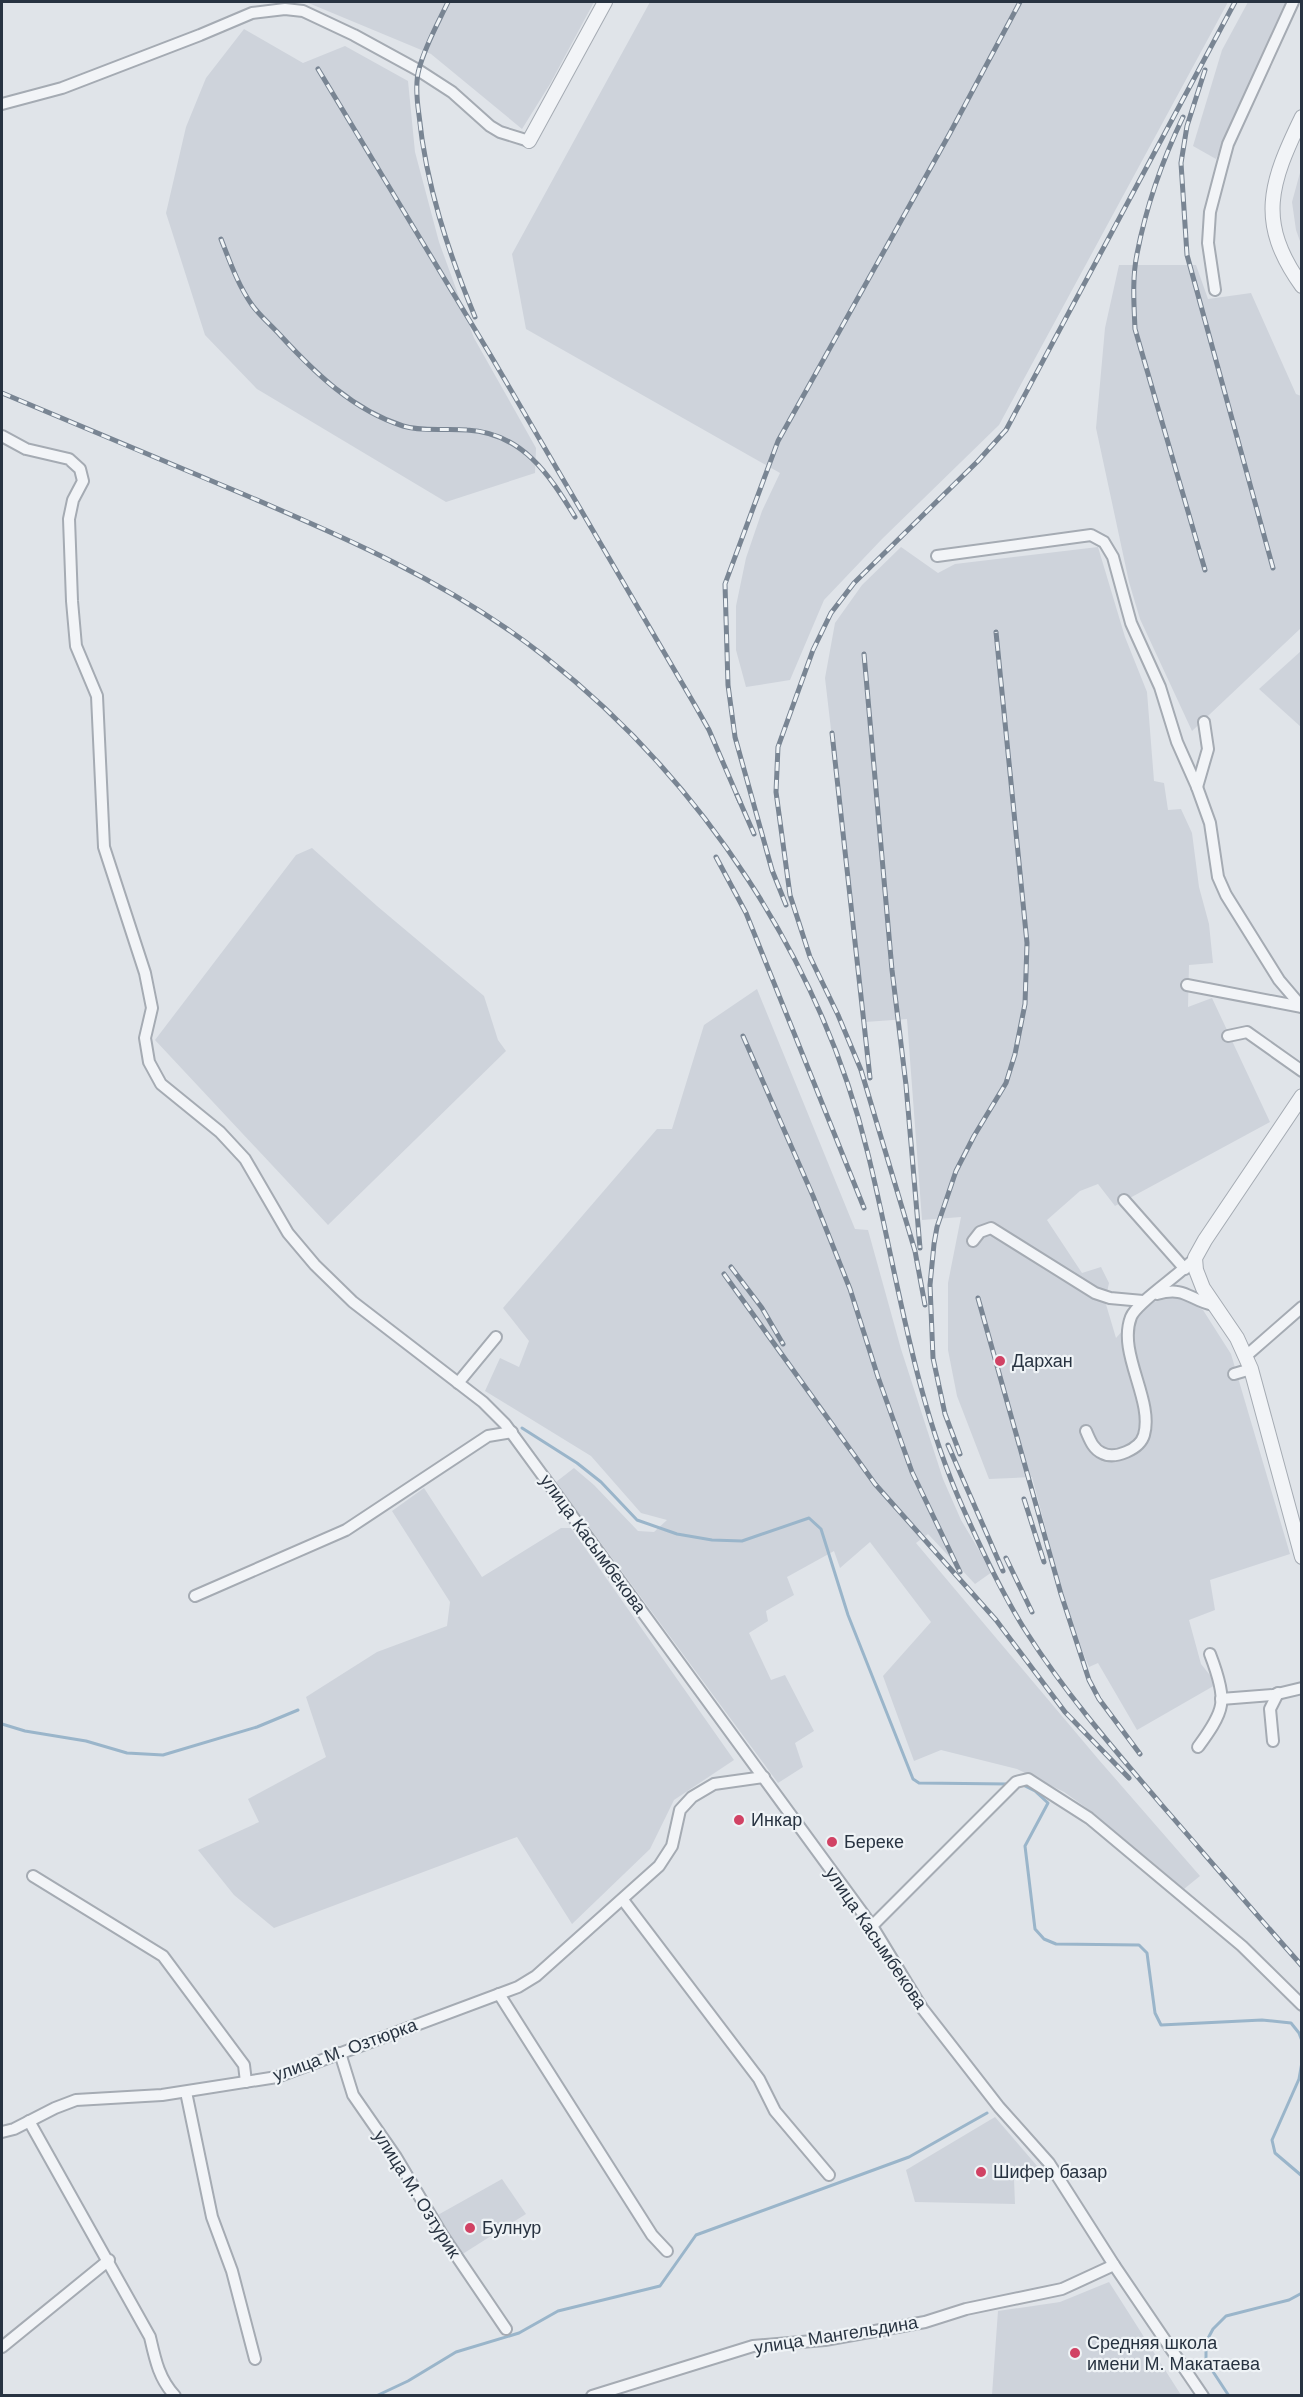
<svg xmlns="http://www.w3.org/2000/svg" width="1303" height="2397" font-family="Helvetica,sans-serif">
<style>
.built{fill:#ced3db}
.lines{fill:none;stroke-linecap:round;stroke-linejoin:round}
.stream{stroke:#9ab5ca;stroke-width:3}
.minor-casing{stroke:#a5abb3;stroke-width:14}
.tertiary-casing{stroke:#a5abb3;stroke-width:16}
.minor{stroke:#f2f4f7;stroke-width:10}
.tertiary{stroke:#f2f4f7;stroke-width:14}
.rail-casing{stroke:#798593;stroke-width:5}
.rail{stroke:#eff3f6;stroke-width:3;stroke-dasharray:9;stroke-linecap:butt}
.poi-dot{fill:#d14264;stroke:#eff3f6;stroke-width:2}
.labels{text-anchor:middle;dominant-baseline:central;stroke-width:4.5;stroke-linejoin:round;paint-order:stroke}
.poi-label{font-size:18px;fill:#283341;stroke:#eff3f6;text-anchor:start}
.street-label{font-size:18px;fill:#283341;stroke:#eff3f6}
</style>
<rect width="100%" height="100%" fill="#e0e4e9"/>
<!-- built -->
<g class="built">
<polygon points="306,2 594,2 550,84 522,129 431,54"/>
<polygon points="650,2 1228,2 999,425 882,539 824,600 790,680 746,687 736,650 736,606 746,558 762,511 780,473 526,329 512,254"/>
<polygon points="1248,2 1287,2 1216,159 1193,146 1222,50"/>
<polygon points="244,29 303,63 345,46 408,81 415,152 439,242 474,338 536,448 535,473 446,502 257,389 205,335 166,213 186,127 206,78"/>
<polygon points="1301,169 1301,244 1296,230 1292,202"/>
<polygon points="1119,265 1196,265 1208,299 1251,293 1296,394 1301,396 1301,628 1192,731 1140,619 1129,582 1096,428 1105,328"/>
<polygon points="901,547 938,573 955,564 1098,547 1125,637 1147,692 1154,781 1164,783 1168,810 1181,809 1192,833 1199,887 1209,924 1213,963 1189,965 1188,1007 1212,998 1270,1122 1115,1206 1098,1184 1080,1191 1047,1220 1082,1273 1101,1267 1109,1283 1105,1301 1116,1338 1147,1303 1177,1297 1203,1310 1231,1354 1290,1554 1210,1580 1215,1610 1189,1620 1201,1664 1217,1684 1137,1730 1098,1663 1089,1667 1070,1622 1032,1477 989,1479 957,1396 948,1350 948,1283 961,1217 922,1220 907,1019 865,1022 825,678 835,623 862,585"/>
<polygon points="1301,651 1301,727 1259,689"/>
<polygon points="312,848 377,906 484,996 498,1040 506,1051 328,1225 155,1040 296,855"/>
<polygon points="757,989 855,1229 868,1230 901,1349 943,1479 961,1520 992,1572 975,1584 928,1534 916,1543 1099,1760 1200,1876 1184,1889 1088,1809 1064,1792 1017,1769 941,1750 914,1761 883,1676 931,1622 870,1542 840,1568 834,1551 787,1577 794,1595 766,1611 768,1621 749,1633 771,1680 785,1675 814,1731 795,1743 803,1767 778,1783 556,1482 574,1468 594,1485 638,1531 654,1532 667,1520 641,1513 591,1456 485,1391 500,1358 519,1367 529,1341 503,1308 657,1129 672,1129 704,1025"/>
<polygon points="424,1488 482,1577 561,1528 571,1528 734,1760 674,1800 650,1849 572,1924 517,1837 274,1928 234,1895 198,1850 259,1822 248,1799 326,1757 306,1697 377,1652 447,1626 450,1602 392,1511"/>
<polygon points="995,2117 1038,2167 1014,2179 1015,2204 915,2202 906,2170"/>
<polygon points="502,2179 526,2214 461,2255 436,2216"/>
<polygon points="1109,2282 1181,2395 992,2395 998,2311 1060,2302"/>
</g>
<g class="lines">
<!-- stream -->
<g class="stream">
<polyline points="522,1428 577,1463 601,1482 637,1520 677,1534 712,1540 742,1541 809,1518 821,1529 848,1615 913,1779 919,1783 1009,1784"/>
<polyline points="2,1724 25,1731 86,1741 127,1753 163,1755 257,1727 298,1710"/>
<polyline points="1021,1784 1035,1791 1048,1803 1025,1846 1035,1929 1044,1939 1056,1944 1139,1945 1147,1953 1155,2013 1161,2025 1262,2020 1291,2023 1299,2033 1302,2041"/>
<polyline points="1302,2062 1299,2079 1272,2140 1275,2153 1302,2176"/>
<polyline points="376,2396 408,2381 456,2352 519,2333 558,2311 660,2286 696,2235 909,2157 987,2113"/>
<polyline points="1229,2396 1206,2361 1206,2342 1213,2329 1226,2316 1289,2300 1302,2293"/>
</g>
<!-- minor casing -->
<g class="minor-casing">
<g id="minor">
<polyline points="2,104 62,88 200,35 252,13 285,9 303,11 354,35 418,70 452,92 490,126 500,132 529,141"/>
<polyline points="1215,290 1208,243 1210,212 1221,170 1228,144 1293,2"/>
<polyline points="2,436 26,449 69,459 80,469 83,481 73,500 69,519 72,601 76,646 97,696 104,847 145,973 152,1008 145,1038 149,1062 161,1084 220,1132 245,1159 288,1233 315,1265 353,1302 483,1402 505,1424 872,1926 922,2008 999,2107 1049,2163 1114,2265 1203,2396"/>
<polyline points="937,556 1091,535 1104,542 1113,557 1131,623 1160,687 1177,742 1197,787 1210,823 1218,877 1226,895 1279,980 1302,1007"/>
<polyline points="1197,787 1208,749 1204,722"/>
<polyline points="1187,985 1302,1007"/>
<polyline points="1228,1036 1247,1032 1302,1071"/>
<polyline points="1124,1200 1185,1269"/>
<polyline points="973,1241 980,1232 991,1228 1095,1293 1110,1298 1143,1301"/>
<path d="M1157,1294C1186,1286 1189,1300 1213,1305"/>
<polyline points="1246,1356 1302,1307"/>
<polyline points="1234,1374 1251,1369"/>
<polyline points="458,1383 496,1337"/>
<path d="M1086,1431C1090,1440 1093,1449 1102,1453C1115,1460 1140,1449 1144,1435C1154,1400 1117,1353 1131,1317C1137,1302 1181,1274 1195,1258"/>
<polyline points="195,1596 346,1530 488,1436 512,1432"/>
<polyline points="1221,1699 1273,1695 1302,1688"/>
<polyline points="1273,1741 1270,1709 1278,1693"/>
<path d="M1198,1747C1206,1736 1219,1719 1221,1705C1224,1691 1215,1667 1210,1654"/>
<polyline points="33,1876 163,1956 244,2065 246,2082"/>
<polyline points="623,1900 759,2079 775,2111 829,2175"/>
<polyline points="872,1926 1016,1782 1028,1779 1089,1818 1242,1946 1302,2005"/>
<polyline points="499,1994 652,2235 667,2251"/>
<polyline points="340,2053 353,2095 396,2157 443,2236 506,2329"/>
<polyline points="186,2092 212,2217 232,2271 255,2359"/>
<path d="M29,2121L150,2337C155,2359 159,2379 175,2396"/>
<polyline points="2,2132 14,2129 55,2108 76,2100 162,2095 277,2077 518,1987 536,1976 659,1866 672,1846 680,1810 692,1797 714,1784 764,1777"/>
<polyline points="2,2347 109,2260"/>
<polyline points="592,2396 753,2346 825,2340 925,2322 966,2309 1062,2289 1114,2265"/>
</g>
</g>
<!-- tertiary casing -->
<g class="tertiary-casing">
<g id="tertiary">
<path d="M1302,117C1270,183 1256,222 1302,286"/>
<polyline points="529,141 605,2"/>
<polyline points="1302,1096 1205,1240 1195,1258 1196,1270 1203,1288 1237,1338 1251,1369 1302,1557"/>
</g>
</g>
<!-- minor -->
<use href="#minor" class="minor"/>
<!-- tertiary -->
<use href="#tertiary" class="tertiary"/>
<!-- rail casing -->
<g class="rail-casing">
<g id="rail">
<path d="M448,2C438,23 425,46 419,69C415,83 417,101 419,115C426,185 448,251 475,317"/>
<polyline points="318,69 491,356 696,707 709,730 740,802"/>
<polyline points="1205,70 1187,126 1181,163 1187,255 1273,568"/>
<path d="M1183,117C1162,161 1146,207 1137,254C1132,278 1134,305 1135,329L1205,570"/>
<path d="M221,239C230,262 238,285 252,305C260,316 271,325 280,335C315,373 353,410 403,426C422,432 447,428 467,430C522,433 549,474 575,517"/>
<path d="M2,393C78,425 154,457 231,489C340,535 450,582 544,656C701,779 821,960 868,1154C897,1272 913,1397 963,1508C982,1551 1002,1594 1027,1633C1066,1694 1113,1748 1160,1803C1207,1857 1254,1912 1302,1966"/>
<polyline points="864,654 892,970 906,1085 920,1248"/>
<polyline points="832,733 870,1078"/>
<polyline points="737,795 754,834"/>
<polyline points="716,857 746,913 864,1208"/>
<polyline points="786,905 772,870 735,737 728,685 725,584 778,441 950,133 1020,2"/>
<polyline points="743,1036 813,1196 850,1289 878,1377 912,1472 960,1572"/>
<polyline points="731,1267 762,1308 783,1344"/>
<polyline points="724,1274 875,1484 996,1620 1065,1712 1129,1778"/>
<polyline points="978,1298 1061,1594 1089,1680 1099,1699 1140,1754"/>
<polyline points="925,1305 915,1251 861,1070 838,1015 810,957 790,895 776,792 778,747 813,650 831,613 854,583 978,461 1006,430 1235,2"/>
<polyline points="948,1445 1003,1571"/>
<polyline points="960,1454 945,1414 933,1358 930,1285 934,1244 937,1227 956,1171 974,1136 1006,1083 1015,1054 1025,1004 1027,943 996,632"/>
<polyline points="1024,1499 1044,1562"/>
<polyline points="1006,1558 1032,1612"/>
</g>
</g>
<!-- rail -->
<use href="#rail" class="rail"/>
</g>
<!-- markers -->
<g class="poi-dot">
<circle cx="1000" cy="1361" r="6"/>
<circle cx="739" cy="1820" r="6"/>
<circle cx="832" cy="1842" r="6"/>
<circle cx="981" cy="2172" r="6"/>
<circle cx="470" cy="2228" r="6"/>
<circle cx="1075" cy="2353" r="6"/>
</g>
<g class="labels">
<!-- poi labels -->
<g class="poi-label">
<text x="1012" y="1361">Дархан</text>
<text x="751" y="1820">Инкар</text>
<text x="844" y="1842">Береке</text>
<text x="993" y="2172">Шифер базар</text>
<text x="482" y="2228">Булнур</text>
<text x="1087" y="2343">Средняя школа<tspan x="1087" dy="21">имени М. Макатаева</tspan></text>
</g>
<!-- street labels -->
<g class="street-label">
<text transform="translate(593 1544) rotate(54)">улица Касымбекова</text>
<text transform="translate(876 1938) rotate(56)">улица Касымбекова</text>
<text transform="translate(345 2050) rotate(-20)">улица М. Озтюрка</text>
<text transform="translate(417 2194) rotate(58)">улица М. Озтурик</text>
<text transform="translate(836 2335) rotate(-9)">улица Мангельдина</text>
</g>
</g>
<!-- border -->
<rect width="1303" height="2397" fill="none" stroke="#283341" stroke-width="6"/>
</svg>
